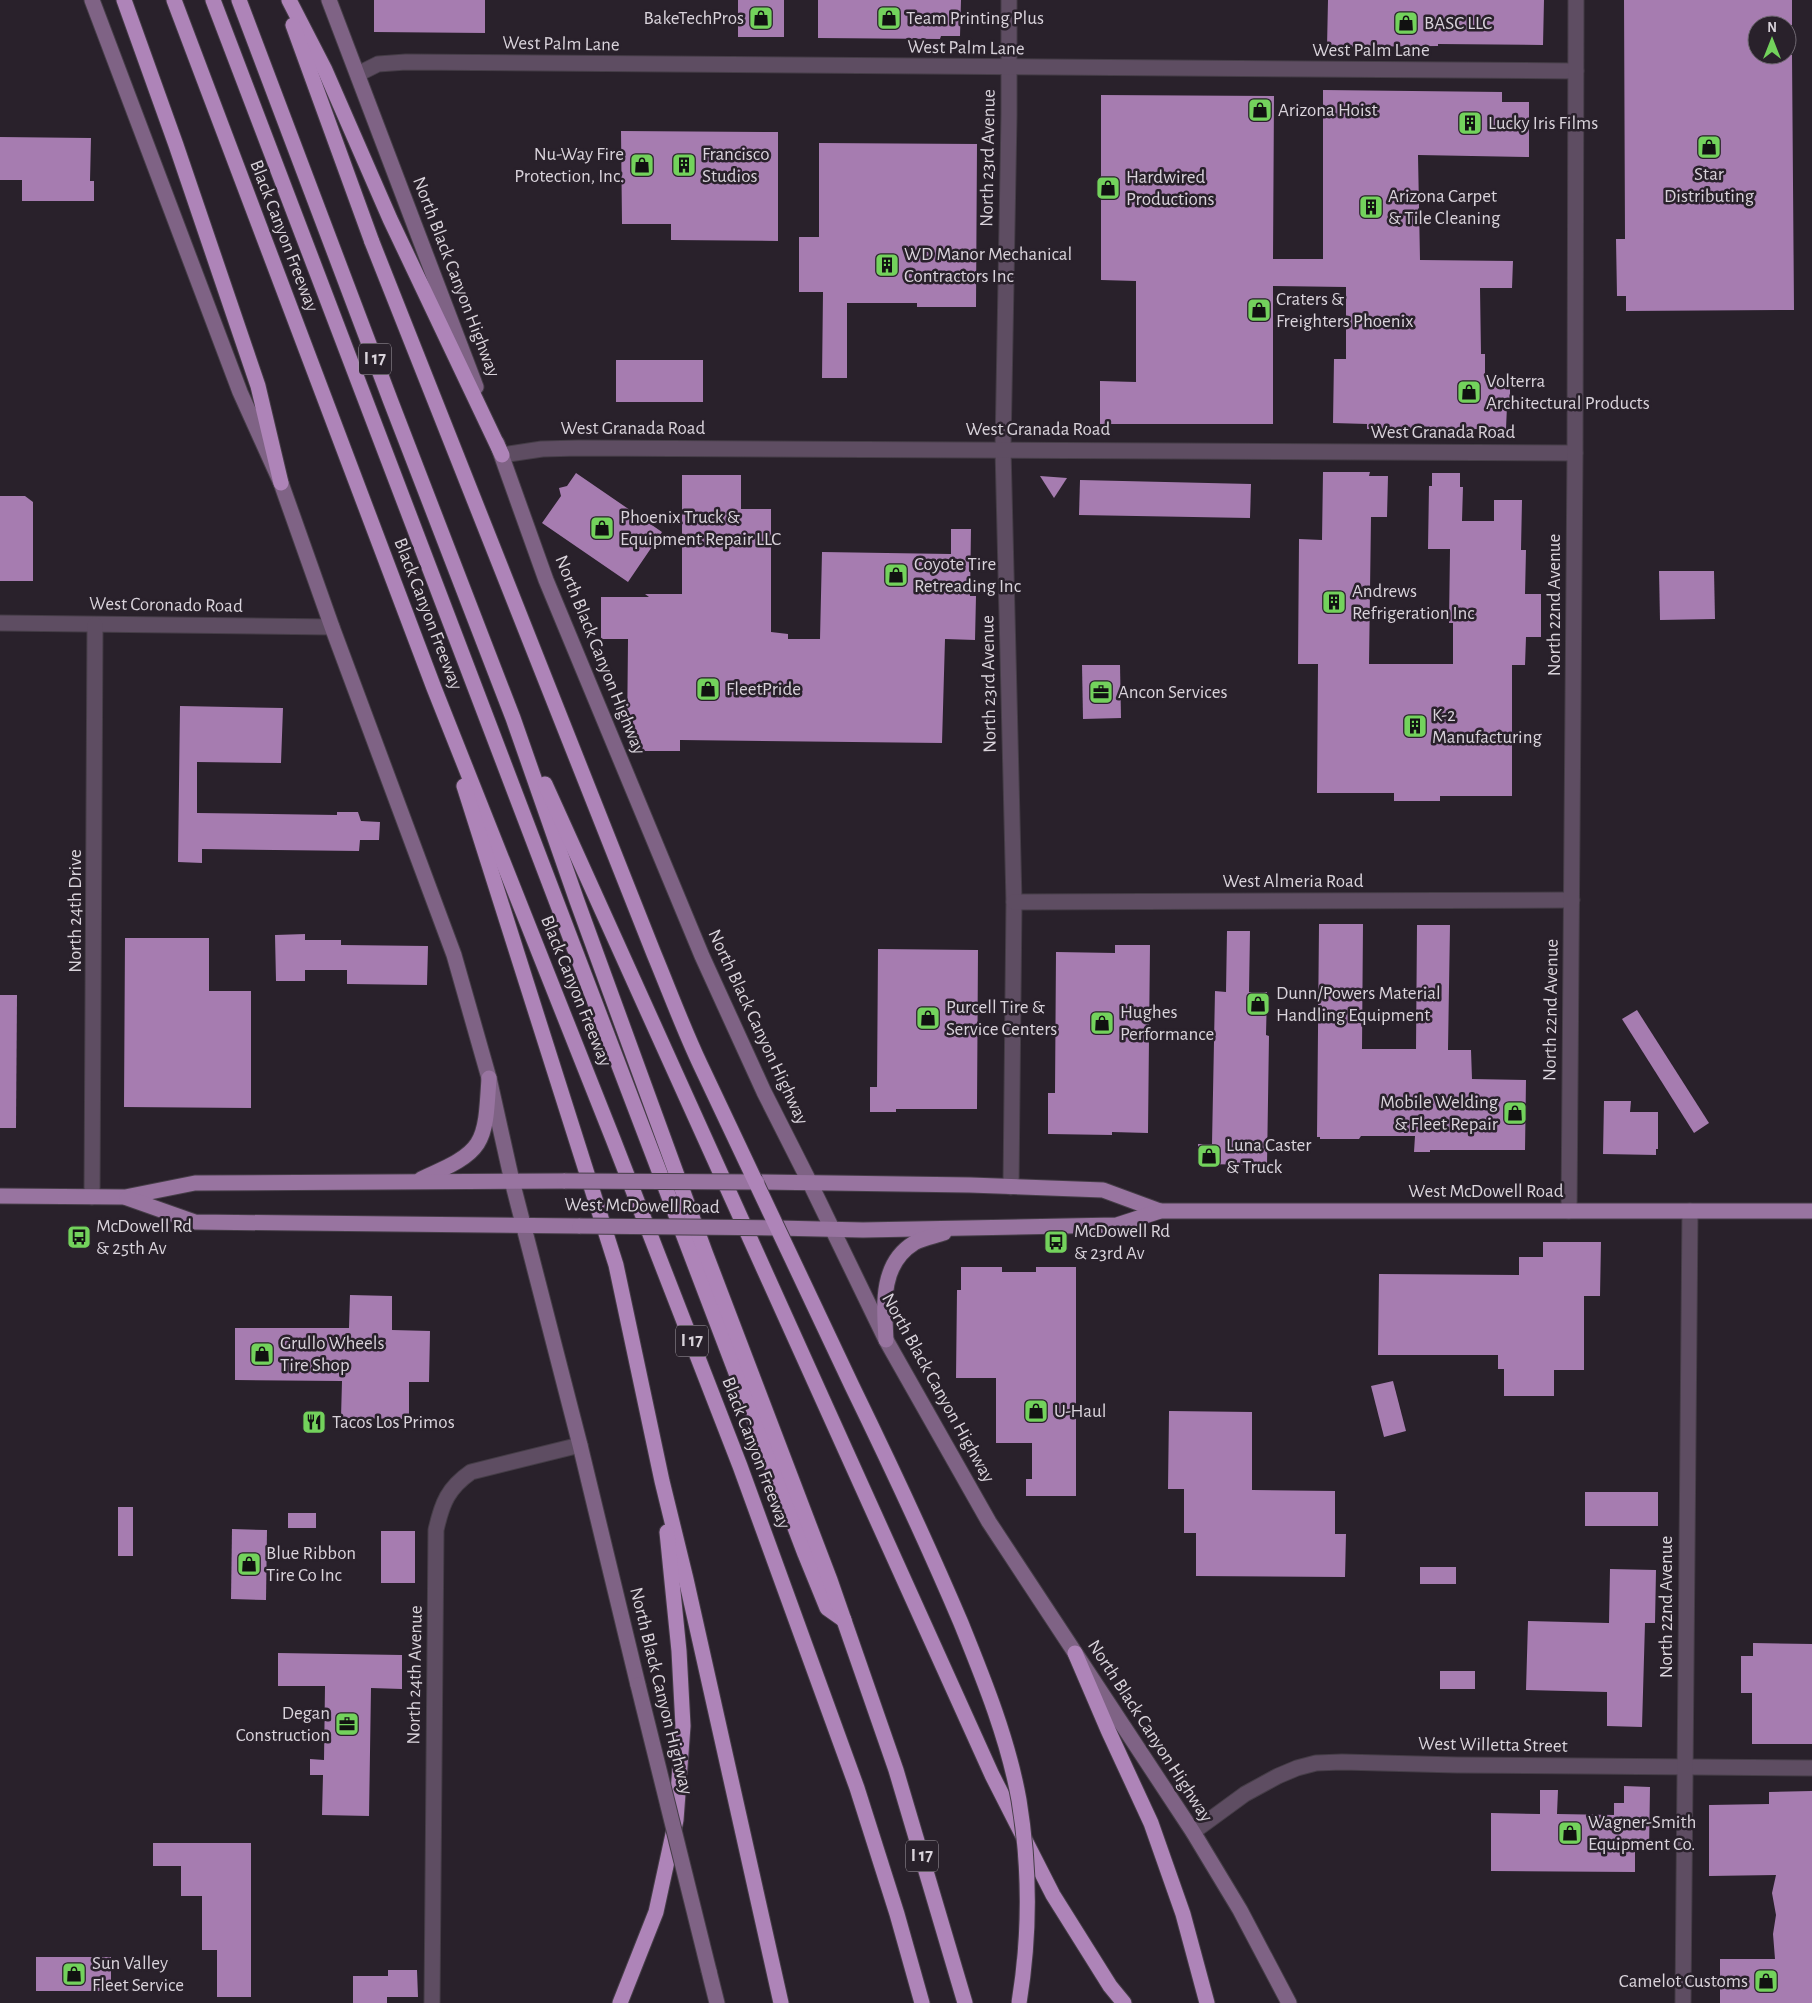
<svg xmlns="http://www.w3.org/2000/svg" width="1812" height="2003" font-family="'Alegreya Sans',sans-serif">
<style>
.building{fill:#a67cb0}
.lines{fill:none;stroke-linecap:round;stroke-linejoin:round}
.street-casing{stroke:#453d47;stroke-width:17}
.secondary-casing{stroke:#453d47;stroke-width:17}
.primary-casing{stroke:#453d47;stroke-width:17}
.highway-casing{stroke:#453d47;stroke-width:17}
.street{stroke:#5e4d62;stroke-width:15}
.secondary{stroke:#7f6385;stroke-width:15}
.primary{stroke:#9874a0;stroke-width:15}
.highway{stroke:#ae84b8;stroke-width:15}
.secondary-bridge-casing{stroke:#453d47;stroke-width:17;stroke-linecap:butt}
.primary-bridge-casing{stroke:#453d47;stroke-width:17;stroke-linecap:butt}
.highway-bridge-casing{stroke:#453d47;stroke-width:17;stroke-linecap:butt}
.secondary-bridge{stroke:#7f6385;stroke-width:15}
.primary-bridge{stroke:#9874a0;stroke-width:15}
.highway-bridge{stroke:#ae84b8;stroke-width:15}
.labels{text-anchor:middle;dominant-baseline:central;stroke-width:5;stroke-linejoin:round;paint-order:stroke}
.shield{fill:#29212b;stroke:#a49ea6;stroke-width:1}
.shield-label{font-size:18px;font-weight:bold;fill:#d9d3db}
.poi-label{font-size:19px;fill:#d9d3db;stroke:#29212b;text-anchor:start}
.street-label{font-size:19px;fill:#d9d3db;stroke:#29212b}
</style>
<rect width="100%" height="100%" fill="#29212b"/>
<!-- building -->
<g class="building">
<polygon points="374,0 485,0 485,33 374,32"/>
<rect x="738" y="0" width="46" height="37"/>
<polygon points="818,0 961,0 960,36 941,36 940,39 818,38"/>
<polygon points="1328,0 1544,0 1543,45 1438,44 1438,46 1327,47"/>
<polygon points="1624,0 1792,0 1792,25 1757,25 1757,55 1792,55 1794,310 1626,311 1626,296 1617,296 1616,239 1625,239"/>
<polygon points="1323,90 1502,92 1502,102 1529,102 1529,157 1418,155 1420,260 1513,261 1512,288 1480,288 1481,354 1485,354 1485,378 1510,378 1510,406 1507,406 1506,429 1367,429 1367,424 1333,423 1334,359 1346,359 1346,287 1273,286 1273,424 1100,424 1100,381 1136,382 1136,281 1101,280 1101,95 1274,96 1273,259 1323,259"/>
<polygon points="621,131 778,132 778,241 671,240 671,224 622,224"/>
<polygon points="0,137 91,138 90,181 94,181 94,201 22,201 22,180 0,180"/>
<polygon points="819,143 977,144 976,307 917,307 917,303 847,303 847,378 822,378 823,292 799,292 799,237 819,237"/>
<rect x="616" y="360" width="87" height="42"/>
<polygon points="1323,472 1370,472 1369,476 1388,476 1387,517 1371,517 1369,664 1453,664 1453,623 1449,623 1450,549 1428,549 1429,486 1432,486 1432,473 1460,473 1460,487 1463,487 1462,521 1494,521 1494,500 1522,500 1521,550 1526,550 1525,594 1541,594 1541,637 1526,637 1525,665 1512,665 1512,796 1440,796 1440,801 1394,801 1394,793 1317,793 1318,664 1298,664 1299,539 1322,540"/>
<polygon points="576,473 662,532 628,582 542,523 561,496 559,488 567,486"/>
<polygon points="682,475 741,475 741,509 771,509 771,632 788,634 788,639 820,639 822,552 951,554 951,529 971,529 970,596 976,596 975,640 945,639 942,743 680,740 680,751 641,751 641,741 627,740 628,639 601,639 601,597 649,597 645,594 682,594"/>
<polygon points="1040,476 1067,478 1054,498"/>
<polygon points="1080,480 1251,484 1250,518 1079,515"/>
<polygon points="0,496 25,496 33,502 33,581 0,581"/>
<polygon points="1659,571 1714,571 1715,619 1660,620"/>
<polygon points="1082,665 1120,665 1121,718 1083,719"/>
<polygon points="180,706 283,708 281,763 197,762 197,813 337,815 337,812 358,812 361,821 380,822 379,840 360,840 359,851 202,849 202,863 178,862"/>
<polygon points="1319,924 1363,924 1362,1049 1416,1049 1417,925 1450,925 1448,1050 1471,1050 1472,1079 1526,1080 1525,1150 1430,1150 1430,1152 1414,1152 1415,1136 1361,1136 1359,1139 1320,1139 1320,1137 1317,1137"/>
<polygon points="1227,931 1250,931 1249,992 1267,992 1266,1035 1269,1036 1267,1165 1198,1164 1198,1144 1212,1144 1215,991 1226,992"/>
<polygon points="305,934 305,940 341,940 341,945 428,946 427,985 347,984 347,970 305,970 305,981 276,981 275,935"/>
<polygon points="125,938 209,938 209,991 251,991 251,1108 124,1107"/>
<polygon points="1115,945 1150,945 1148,1133 1112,1132 1112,1135 1048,1134 1048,1093 1055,1093 1056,952 1115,953"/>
<polygon points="878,949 978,950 977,1109 896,1109 896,1112 870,1112 870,1087 877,1087"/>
<polygon points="0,995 17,995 16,1128 0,1128"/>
<polygon points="1637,1010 1709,1123 1694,1133 1622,1019"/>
<polygon points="1604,1101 1631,1101 1630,1112 1658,1112 1658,1149 1656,1149 1656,1155 1603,1154"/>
<polygon points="1543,1242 1601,1242 1600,1296 1584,1296 1584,1370 1554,1370 1554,1396 1504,1396 1504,1369 1498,1369 1498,1355 1378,1355 1379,1274 1519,1275 1519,1257 1543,1257"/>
<polygon points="961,1267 1002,1267 1002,1272 1036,1272 1036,1267 1076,1267 1076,1496 1026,1496 1026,1479 1032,1479 1032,1443 996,1443 996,1378 956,1378 957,1290 961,1290"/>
<polygon points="350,1295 392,1296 392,1330 430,1331 429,1382 409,1382 409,1419 341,1418 342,1381 235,1380 235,1328 349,1328"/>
<polygon points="1393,1381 1406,1431 1384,1437 1371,1386"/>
<polygon points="1169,1411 1252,1412 1252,1490 1335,1491 1335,1534 1346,1534 1345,1577 1196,1576 1196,1533 1184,1533 1184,1489 1168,1489"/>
<rect x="1585" y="1492" width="73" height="34"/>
<rect x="118" y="1507" width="15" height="49"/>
<rect x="288" y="1513" width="28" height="15"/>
<polygon points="232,1529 267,1530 266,1600 231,1599"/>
<rect x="381" y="1531" width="34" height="52"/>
<rect x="1420" y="1567" width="36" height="17"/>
<polygon points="1610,1569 1656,1570 1655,1623 1645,1623 1642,1727 1607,1726 1607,1692 1526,1690 1528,1621 1609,1623"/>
<polygon points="1753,1643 1812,1644 1812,1744 1752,1744 1752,1693 1741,1693 1741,1656 1753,1656"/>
<polygon points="278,1653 402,1655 402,1689 371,1688 369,1816 322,1815 323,1775 310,1775 310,1759 324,1760 325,1686 278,1686"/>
<rect x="1440" y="1671" width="35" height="18"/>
<polygon points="1624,1786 1650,1787 1649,1851 1635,1851 1635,1872 1491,1871 1491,1813 1540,1814 1540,1790 1558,1790 1557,1814 1614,1815 1614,1803 1624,1803"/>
<polygon points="1812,1791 1812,2003 1720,2003 1720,1959 1775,1959 1773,1934 1776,1915 1772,1893 1776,1875 1709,1876 1709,1805 1769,1804 1769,1792"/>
<polygon points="153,1843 251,1843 251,1997 217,1997 217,1950 202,1950 202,1896 181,1896 181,1866 153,1866"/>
<rect x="36" y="1957" width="75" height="34"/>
<polygon points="388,1970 417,1970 418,1997 387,1997 387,2003 353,2003 353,1976 388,1976"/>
</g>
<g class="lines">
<!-- street casing -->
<g class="street-casing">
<g id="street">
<polyline points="1009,0 1009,115 1003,449 1014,902 1011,1187"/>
<polyline points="358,74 378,64 406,62 1576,71"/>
<polyline points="502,455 542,449 579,448 1575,453"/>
<polyline points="0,623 332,627"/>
<polyline points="1014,902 1572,900"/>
<polyline points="92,1197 95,625"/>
<polyline points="1569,1211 1575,453 1576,0"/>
<polyline points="1193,1832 1245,1794 1278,1776 1297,1768 1316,1763 1342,1762 1457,1765 1812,1768"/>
<path d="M432,2003L436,1530C442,1503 448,1488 471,1472L580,1445"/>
<polyline points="1683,2003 1690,1211"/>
</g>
</g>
<!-- secondary casing -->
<g class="secondary-casing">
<g id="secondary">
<polyline points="92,0 240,392 281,483 332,627 454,955 489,1078 512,1181 580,1445 638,1685"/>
<polyline points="329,0 476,387"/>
<polyline points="497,443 546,580 702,956 764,1092 810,1183 886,1340 989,1522 1193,1832 1240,1910 1289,2003"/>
<polyline points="709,1971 717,2003"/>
</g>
</g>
<!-- primary casing -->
<g class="primary-casing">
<g id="primary">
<path d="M421,1179C485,1151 485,1146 489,1078"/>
<polyline points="757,1182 970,1185 1103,1190 1160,1211"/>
<polyline points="0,1196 125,1197 195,1183 565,1181"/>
<polyline points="127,1198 195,1222 580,1226"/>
<polyline points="777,1228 863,1230 1117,1225 1160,1211 1812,1211"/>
<path d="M886,1340C884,1305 880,1264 914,1243C923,1238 935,1236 944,1233"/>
</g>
</g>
<!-- highway casing -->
<g class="highway-casing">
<g id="highway">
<polyline points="124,0 176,145 258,386 281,483"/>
<polyline points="174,0 434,688 613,1139 740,1466 857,1788 897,1914 922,2003"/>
<polyline points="213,0 805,1554 827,1608 844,1620"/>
<polyline points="239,0 391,402 513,718 577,901 705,1252 830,1580 896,1770 965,2003"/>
<polyline points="289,0 325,70 390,219 502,455"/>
<polyline points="293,25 372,242"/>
<polyline points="545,784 992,1775 1053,1895 1110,1986 1124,2003"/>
<polyline points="464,786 616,1265 662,1481 686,1579 781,2003"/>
<polyline points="1075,1653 1108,1730 1151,1823 1183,1914 1207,2003"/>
<polyline points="620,2003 656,1912 676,1820 683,1726 679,1651 667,1532"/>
</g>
</g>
<!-- street -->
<use href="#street" class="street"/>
<!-- secondary -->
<use href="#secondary" class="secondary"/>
<!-- primary -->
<use href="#primary" class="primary"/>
<!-- highway -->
<use href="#highway" class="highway"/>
<!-- secondary-bridge casing -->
<g class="secondary-bridge-casing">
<polyline id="secondary-bridge" points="638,1685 709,1971"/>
</g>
<!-- primary-bridge casing -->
<g class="primary-bridge-casing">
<g id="primary-bridge">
<polyline points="565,1181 757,1182"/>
<polyline points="580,1226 777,1228"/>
</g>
</g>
<!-- highway-bridge casing -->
<g class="highway-bridge-casing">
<path id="highway-bridge" d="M372,242L654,954C669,990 683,1028 700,1064C750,1172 802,1279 852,1386C890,1464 927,1543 961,1623C984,1680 1008,1739 1019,1800C1030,1867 1030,1936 1019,2003"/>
</g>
<!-- secondary-bridge -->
<use href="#secondary-bridge" class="secondary-bridge"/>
<!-- primary-bridge -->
<use href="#primary-bridge" class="primary-bridge"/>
<!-- highway-bridge -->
<use href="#highway-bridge" class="highway-bridge"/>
</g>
<!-- icons -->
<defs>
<g id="shop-square" transform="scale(1.25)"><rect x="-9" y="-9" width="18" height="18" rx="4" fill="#73d25c" stroke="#29212b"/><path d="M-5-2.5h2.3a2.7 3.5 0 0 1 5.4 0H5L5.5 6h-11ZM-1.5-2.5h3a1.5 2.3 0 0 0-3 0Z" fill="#111"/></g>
<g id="building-square" transform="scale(1.25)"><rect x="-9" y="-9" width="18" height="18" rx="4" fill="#73d25c" stroke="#29212b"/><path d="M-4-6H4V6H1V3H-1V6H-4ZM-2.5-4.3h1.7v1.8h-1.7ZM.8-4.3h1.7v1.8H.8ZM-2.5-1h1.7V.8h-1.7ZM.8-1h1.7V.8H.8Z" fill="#111"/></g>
<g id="office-square" transform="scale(1.25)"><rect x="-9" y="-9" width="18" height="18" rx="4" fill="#73d25c" stroke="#29212b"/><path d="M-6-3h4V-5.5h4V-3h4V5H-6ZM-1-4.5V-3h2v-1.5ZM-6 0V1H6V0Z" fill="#111"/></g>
<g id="bus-square" transform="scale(1.25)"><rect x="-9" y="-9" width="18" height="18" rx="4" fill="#73d25c" stroke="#29212b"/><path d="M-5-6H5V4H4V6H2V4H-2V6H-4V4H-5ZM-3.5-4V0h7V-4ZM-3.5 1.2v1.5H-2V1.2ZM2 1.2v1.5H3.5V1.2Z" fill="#111"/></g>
<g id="restaurant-square" transform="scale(1.25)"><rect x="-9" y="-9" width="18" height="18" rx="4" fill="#73d25c" stroke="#29212b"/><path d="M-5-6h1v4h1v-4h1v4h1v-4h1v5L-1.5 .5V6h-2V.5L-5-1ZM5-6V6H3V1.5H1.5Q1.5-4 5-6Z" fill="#111"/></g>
</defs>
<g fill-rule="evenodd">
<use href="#shop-square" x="761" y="18"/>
<use href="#shop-square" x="889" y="18"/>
<use href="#shop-square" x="1406" y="23"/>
<use href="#shop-square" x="1260" y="110"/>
<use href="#building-square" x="1470" y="123"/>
<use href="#shop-square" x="1709" y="147"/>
<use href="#shop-square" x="642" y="165"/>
<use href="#building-square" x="684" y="165"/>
<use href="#shop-square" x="1108" y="188"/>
<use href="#building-square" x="1371" y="207"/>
<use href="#building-square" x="887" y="265"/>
<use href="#shop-square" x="1259" y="310"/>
<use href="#shop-square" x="1469" y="392"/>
<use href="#shop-square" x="602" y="528"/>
<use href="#shop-square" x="896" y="575"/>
<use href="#building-square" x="1334" y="602"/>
<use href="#shop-square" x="708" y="689"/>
<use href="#office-square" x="1101" y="692"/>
<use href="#building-square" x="1415" y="726"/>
<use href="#shop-square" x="1258" y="1004"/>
<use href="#shop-square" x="928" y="1018"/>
<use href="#shop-square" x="1102" y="1023"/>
<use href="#shop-square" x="1515" y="1113"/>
<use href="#shop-square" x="1209" y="1156"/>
<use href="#bus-square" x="79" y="1237"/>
<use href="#bus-square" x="1056" y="1242"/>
<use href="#shop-square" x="262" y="1354"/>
<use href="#shop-square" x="1036" y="1411"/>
<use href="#restaurant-square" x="314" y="1422"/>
<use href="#shop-square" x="249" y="1564"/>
<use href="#office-square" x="347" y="1724"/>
<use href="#shop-square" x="1570" y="1833"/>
<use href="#shop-square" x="74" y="1974"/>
<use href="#shop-square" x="1766" y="1981"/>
</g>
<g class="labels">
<!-- shield labels -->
<g class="shield">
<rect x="359" y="343.5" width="32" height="31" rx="4"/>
<rect x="676" y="1325.5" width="32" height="31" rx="4"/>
<rect x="906" y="1840.5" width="32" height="31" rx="4"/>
</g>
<g class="shield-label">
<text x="375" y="359">I 17</text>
<text x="692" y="1341">I 17</text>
<text x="922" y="1856">I 17</text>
</g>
<!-- poi labels -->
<g class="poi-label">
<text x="744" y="18" text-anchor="end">BakeTechPros</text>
<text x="906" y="18">Team Printing Plus</text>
<text x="1424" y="23">BASC LLC</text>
<text x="1278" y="110">Arizona Hoist</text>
<text x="1488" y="123">Lucky Iris Films</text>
<text x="624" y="154" text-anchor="end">Nu-Way Fire<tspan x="624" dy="22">Protection, Inc.</tspan></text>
<text x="702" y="154">Francisco<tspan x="702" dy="22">Studios</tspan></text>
<text x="1709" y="174" text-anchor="middle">Star<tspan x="1709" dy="22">Distributing</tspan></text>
<text x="1126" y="177">Hardwired<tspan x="1126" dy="22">Productions</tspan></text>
<text x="1388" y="196">Arizona Carpet<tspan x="1388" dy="22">&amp; Tile Cleaning</tspan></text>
<text x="904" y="254">WD Manor Mechanical<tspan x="904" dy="22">Contractors Inc</tspan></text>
<text x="1276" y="299">Craters &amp;<tspan x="1276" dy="22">Freighters Phoenix</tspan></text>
<text x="1486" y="381">Volterra<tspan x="1486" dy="22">Architectural Products</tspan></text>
<text x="620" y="517">Phoenix Truck &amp;<tspan x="620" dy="22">Equipment Repair LLC</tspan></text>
<text x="914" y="564">Coyote Tire<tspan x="914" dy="22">Retreading Inc</tspan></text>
<text x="1352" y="591">Andrews<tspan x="1352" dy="22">Refrigeration Inc</tspan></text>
<text x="726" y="689">FleetPride</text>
<text x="1118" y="692">Ancon Services</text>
<text x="1432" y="715">K-2<tspan x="1432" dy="22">Manufacturing</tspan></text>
<text x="1276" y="993">Dunn/Powers Material<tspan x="1276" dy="22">Handling Equipment</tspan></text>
<text x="946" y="1007">Purcell Tire &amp;<tspan x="946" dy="22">Service Centers</tspan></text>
<text x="1120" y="1012">Hughes<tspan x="1120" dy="22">Performance</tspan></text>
<text x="1498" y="1102" text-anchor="end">Mobile Welding<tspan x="1498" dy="22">&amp; Fleet Repair</tspan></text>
<text x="1226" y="1145">Luna Caster<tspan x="1226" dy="22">&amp; Truck</tspan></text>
<text x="96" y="1226">McDowell Rd<tspan x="96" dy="22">&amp; 25th Av</tspan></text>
<text x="1074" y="1231">McDowell Rd<tspan x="1074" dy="22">&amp; 23rd Av</tspan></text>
<text x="280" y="1343">Grullo Wheels<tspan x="280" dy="22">Tire Shop</tspan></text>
<text x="1054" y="1411">U-Haul</text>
<text x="332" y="1422">Tacos Los Primos</text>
<text x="266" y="1553">Blue Ribbon<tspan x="266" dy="22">Tire Co Inc</tspan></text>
<text x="330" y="1713" text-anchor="end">Degan<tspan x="330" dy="22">Construction</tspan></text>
<text x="1588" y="1822">Wagner-Smith<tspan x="1588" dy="22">Equipment Co.</tspan></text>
<text x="92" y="1963">Sun Valley<tspan x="92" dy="22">Fleet Service</tspan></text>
<text x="1748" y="1981" text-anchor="end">Camelot Customs</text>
</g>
<!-- street labels -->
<g class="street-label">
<text transform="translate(561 44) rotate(1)">West Palm Lane</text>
<text transform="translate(966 48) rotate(1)">West Palm Lane</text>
<text x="1371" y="50">West Palm Lane</text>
<text transform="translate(988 158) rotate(-89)">North 23rd Avenue</text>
<text transform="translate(284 236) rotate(69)">Black Canyon Freeway</text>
<text transform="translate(456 277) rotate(69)">North Black Canyon Highway</text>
<text x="633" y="428">West Granada Road</text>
<text x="1038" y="429">West Granada Road</text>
<text x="1443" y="432">West Granada Road</text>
<text transform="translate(166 605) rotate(1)">West Coronado Road</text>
<text transform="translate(1554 605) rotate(-90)">North 22nd Avenue</text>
<text transform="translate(428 614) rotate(69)">Black Canyon Freeway</text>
<text transform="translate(600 655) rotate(68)">North Black Canyon Highway</text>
<text transform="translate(989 684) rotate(-91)">North 23rd Avenue</text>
<text x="1293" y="881">West Almeria Road</text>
<text transform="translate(75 911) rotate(-90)">North 24th Drive</text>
<text transform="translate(576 991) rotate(68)">Black Canyon Freeway</text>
<text transform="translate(1551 1010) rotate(-89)">North 22nd Avenue</text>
<text transform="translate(758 1027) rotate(65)">North Black Canyon Highway</text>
<text x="1486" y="1191">West McDowell Road</text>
<text transform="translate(642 1206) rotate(1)">West McDowell Road</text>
<text transform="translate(938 1388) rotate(61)">North Black Canyon Highway</text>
<text transform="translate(756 1453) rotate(69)">Black Canyon Freeway</text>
<text transform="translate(1666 1607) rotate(-90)">North 22nd Avenue</text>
<text transform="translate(415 1675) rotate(-89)">North 24th Avenue</text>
<text transform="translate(661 1691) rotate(76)">North Black Canyon Highway</text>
<text transform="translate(1150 1731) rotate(57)">North Black Canyon Highway</text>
<text transform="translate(1493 1745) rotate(1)">West Willetta Street</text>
</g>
</g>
<!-- north arrow -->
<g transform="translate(1772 40)"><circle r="24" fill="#29212b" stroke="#6f6871"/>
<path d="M0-4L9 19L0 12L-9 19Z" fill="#73d25c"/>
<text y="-8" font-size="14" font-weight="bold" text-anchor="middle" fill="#d9d3db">N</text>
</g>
</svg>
